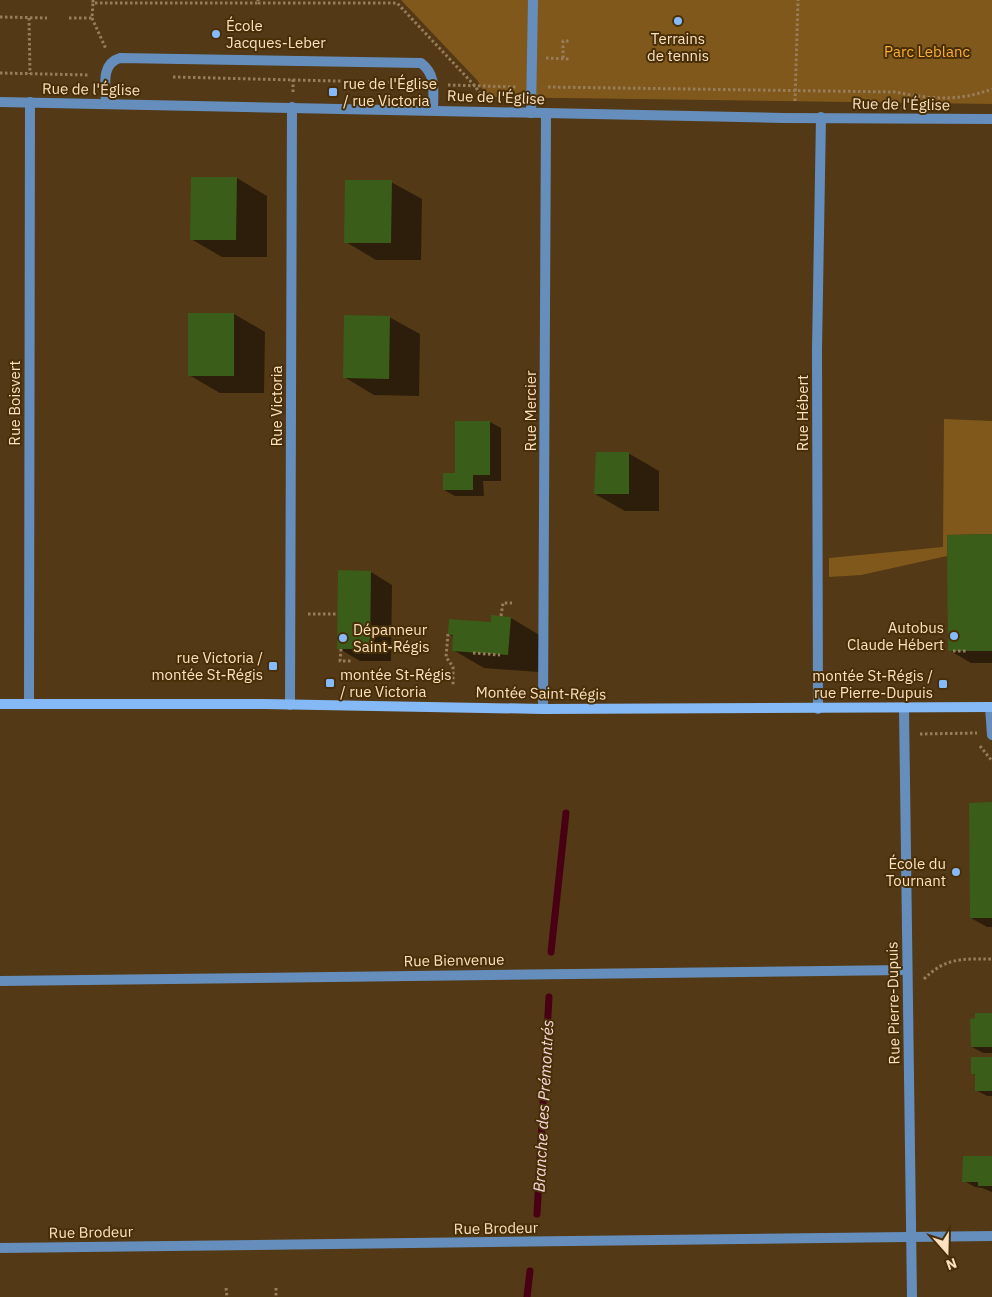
<svg xmlns="http://www.w3.org/2000/svg" width="992" height="1297" font-family="'IBM Plex Sans',sans-serif">
<style>
.green{fill:#80581b}
.shadow{fill:#0007}
.lines{fill:none;stroke-linecap:round;stroke-linejoin:round}
.stream{stroke:#490015;stroke-width:7}
.building{fill:#3a5d19}
.path{stroke:#987d5b;stroke-width:3;stroke-dasharray:2.5 2.5;stroke-linecap:butt}
.lane{stroke:#658ebd;stroke-width:10}
.street{stroke:#658ebd;stroke-width:10}
.secondary{stroke:#85b9f5;stroke-width:10}
.poi-dot{fill:#85bbfb;stroke:#482f08;stroke-width:2}
.labels{text-anchor:middle;dominant-baseline:central;stroke-width:4;stroke-linejoin:round;paint-order:stroke}
.poi-label{font-size:15px;fill:#fce1c0;stroke:#482f08;text-anchor:start}
.park-label{font-size:15px;fill:#feaf31;stroke:#482f08}
.street-label{font-size:15px;fill:#fce1c0;stroke:#482f08}
.water-label{font-size:16px;font-style:italic;fill:#f6d9db;stroke:#482f08}
</style>
<rect width="100%" height="100%" fill="#533915"/>
<!-- green -->
<g class="green">
<polygon points="401,0 992,0 992,104 487,97 477,80"/>
<polygon points="944,419 992,421 992,534 947,535 947,556 861,575 829,577 829,558 943,547"/>
</g>
<!-- shadow -->
<g class="shadow">
<polygon points="237,178 267,196 267,257 222,257 191,239"/>
<polygon points="391,182 422,199 421,260 376,260 346,242"/>
<polygon points="190,314 234,314 265,332 264,393 220,393 189,375"/>
<polygon points="389,317 420,334 419,396 374,395 344,377"/>
<polygon points="490,422 501,428 501,481 483,481 484,496 455,496 444,490"/>
<polygon points="628,453 659,471 659,511 625,511 595,494"/>
<polygon points="992,536 992,663 971,663 949,650"/>
<polygon points="371,572 392,585 391,661 360,661 338,648"/>
<polygon points="511,618 541,636 539,672 484,668 453,650 454,637 449,634"/>
<polygon points="992,804 992,927 987,927 971,918"/>
<polygon points="992,1014 992,1053 983,1053 972,1047"/>
<polygon points="992,1058 992,1096 987,1096 976,1090 976,1075 972,1073"/>
<polygon points="992,1157 992,1192 982,1188 975,1187 964,1181"/>
</g>
<g class="lines">
<!-- stream -->
<g class="stream">
<polyline points="551,952 566,813"/>
<polyline points="537,1214 549,997"/>
<polyline points="527,1297 530,1271"/>
</g>
</g>
<!-- building -->
<g class="building">
<polygon points="191,177 237,177 236,240 190,240"/>
<polygon points="345,180 392,180 391,243 344,243"/>
<rect x="188" y="313" width="46" height="63"/>
<polygon points="344,315 390,316 389,379 343,378"/>
<polygon points="455,421 490,421 490,475 473,475 473,490 443,490 443,473 455,473"/>
<polygon points="596,452 629,452 629,494 594,494"/>
<polygon points="992,534 992,651 948,651 947,535"/>
<polygon points="338,570 371,571 370,649 337,649"/>
<polygon points="491,615 511,617 508,655 452,651 453,635 448,634 449,619 491,622"/>
<polygon points="992,802 992,918 970,918 969,803"/>
<polygon points="975,1013 992,1013 992,1047 971,1047 970,1019 975,1018"/>
<polygon points="971,1057 992,1057 992,1091 975,1091 975,1074 971,1074"/>
<polygon points="963,1156 992,1156 992,1186 978,1186 978,1182 962,1182"/>
</g>
<g class="lines">
<!-- path -->
<g class="path">
<polyline points="93,0 93,3 258,3 258,0"/>
<polyline points="258,3 397,3 475,86 481,95"/>
<polyline points="0,17 47,18"/>
<polyline points="29,18 30,74"/>
<polyline points="69,18 92,18 93,3"/>
<polyline points="92,18 106,49"/>
<polyline points="546,58 571,59"/>
<polyline points="563,58 563,41 571,41"/>
<polyline points="0,73 89,75"/>
<polyline points="173,77 417,83"/>
<polyline points="448,85 517,87"/>
<path d="M548,87L895,92C931,99 957,102 992,89"/>
<polyline points="293,92 293,79"/>
<polyline points="795,101 798,0"/>
<polyline points="308,614 337,614"/>
<polyline points="501,616 503,603 512,603"/>
<polyline points="448,634 446,657 453,667 453,686"/>
<polyline points="341,649 340,661 352,661"/>
<polyline points="953,651 967,651"/>
<polyline points="473,653 500,655"/>
<polyline points="920,734 977,733"/>
<polyline points="980,746 992,761"/>
<path d="M924,979C946,957 963,959 992,959"/>
<polyline points="226,1288 227,1297"/>
<polyline points="276,1288 276,1297"/>
</g>
<!-- lane -->
<g class="lane">
<path d="M106,104C106,87 100,64 120,58L421,63C437,75 433,92 433,110"/>
<polyline points="531,113 533,0"/>
<polyline points="990,707 992,735"/>
</g>
<!-- street -->
<g class="street">
<polyline points="0,102 784,118 992,119"/>
<polyline points="29,704 30,102"/>
<polyline points="290,705 292,107"/>
<polyline points="904,708 912,1297"/>
<polyline points="543,709 546,113"/>
<polyline points="818,709 817,350 821,117"/>
<polyline points="0,981 907,970"/>
<polyline points="0,1248 992,1236"/>
</g>
<!-- secondary -->
<polyline class="secondary" points="0,704 264,704 543,709 992,707"/>
</g>
<!-- markers -->
<g class="poi-dot">
<circle cx="678" cy="21" r="5"/>
<circle cx="216" cy="34" r="5"/>
<rect x="328" y="87" width="10" height="10" rx="2.5"/>
<circle cx="954" cy="636" r="5"/>
<circle cx="343" cy="638" r="5"/>
<rect x="268" y="661" width="10" height="10" rx="2.5"/>
<rect x="325" y="678" width="10" height="10" rx="2.5"/>
<rect x="938" y="679" width="10" height="10" rx="2.5"/>
<circle cx="956" cy="872" r="5"/>
</g>
<g class="labels">
<!-- poi labels -->
<g class="poi-label">
<text x="226" y="25">École<tspan x="226" dy="17">Jacques-Leber</tspan></text>
<text x="678" y="38" text-anchor="middle">Terrains<tspan x="678" dy="17">de tennis</tspan></text>
<text x="343" y="83">rue de l'Église<tspan x="343" dy="17">/ rue Victoria</tspan></text>
<text x="944" y="627" text-anchor="end">Autobus<tspan x="944" dy="17">Claude Hébert</tspan></text>
<text x="353" y="629">Dépanneur<tspan x="353" dy="17">Saint-Régis</tspan></text>
<text x="263" y="657" text-anchor="end">rue Victoria /<tspan x="263" dy="17">montée St-Régis</tspan></text>
<text x="340" y="674">montée St-Régis<tspan x="340" dy="17">/ rue Victoria</tspan></text>
<text x="933" y="675" text-anchor="end">montée St-Régis /<tspan x="933" dy="17">rue Pierre-Dupuis</tspan></text>
<text x="946" y="863" text-anchor="end">École du<tspan x="946" dy="17">Tournant</tspan></text>
</g>
<!-- park labels -->
<g class="park-label">
<text x="927" y="51">Parc Leblanc</text>
</g>
<!-- street labels -->
<g class="street-label">
<text transform="translate(91 89) rotate(1)">Rue de l'Église</text>
<text transform="translate(496 97) rotate(2)">Rue de l'Église</text>
<text transform="translate(901 104) rotate(1)">Rue de l'Église</text>
<text transform="translate(14 403) rotate(-90)">Rue Boisvert</text>
<text transform="translate(276 406) rotate(-90)">Rue Victoria</text>
<text transform="translate(530 411) rotate(-90)">Rue Mercier</text>
<text transform="translate(802 413) rotate(-90)">Rue Hébert</text>
<text transform="translate(541 693) rotate(1)">Montée Saint-Régis</text>
<text transform="translate(454 960) rotate(-1)">Rue Bienvenue</text>
<text transform="translate(893 1003) rotate(-91)">Rue Pierre-Dupuis</text>
<text transform="translate(496 1228) rotate(-1)">Rue Brodeur</text>
<text transform="translate(91 1232) rotate(-1)">Rue Brodeur</text>
</g>
<!-- water labels -->
<g class="water-label">
<text transform="translate(543 1106) rotate(-87)">Branche des Prémontrés</text>
</g>
</g>
<!-- north arrow -->
<g transform="translate(947 1252) rotate(160)" stroke="#482f08" stroke-width="4" paint-order="stroke">
<path d="M0-4L9 19L0 12L-9 19Z" fill="#fce1c0"/>
<text y="-8" font-size="14" font-weight="bold" text-anchor="middle" fill="#fce1c0">N</text>
</g>
</svg>
